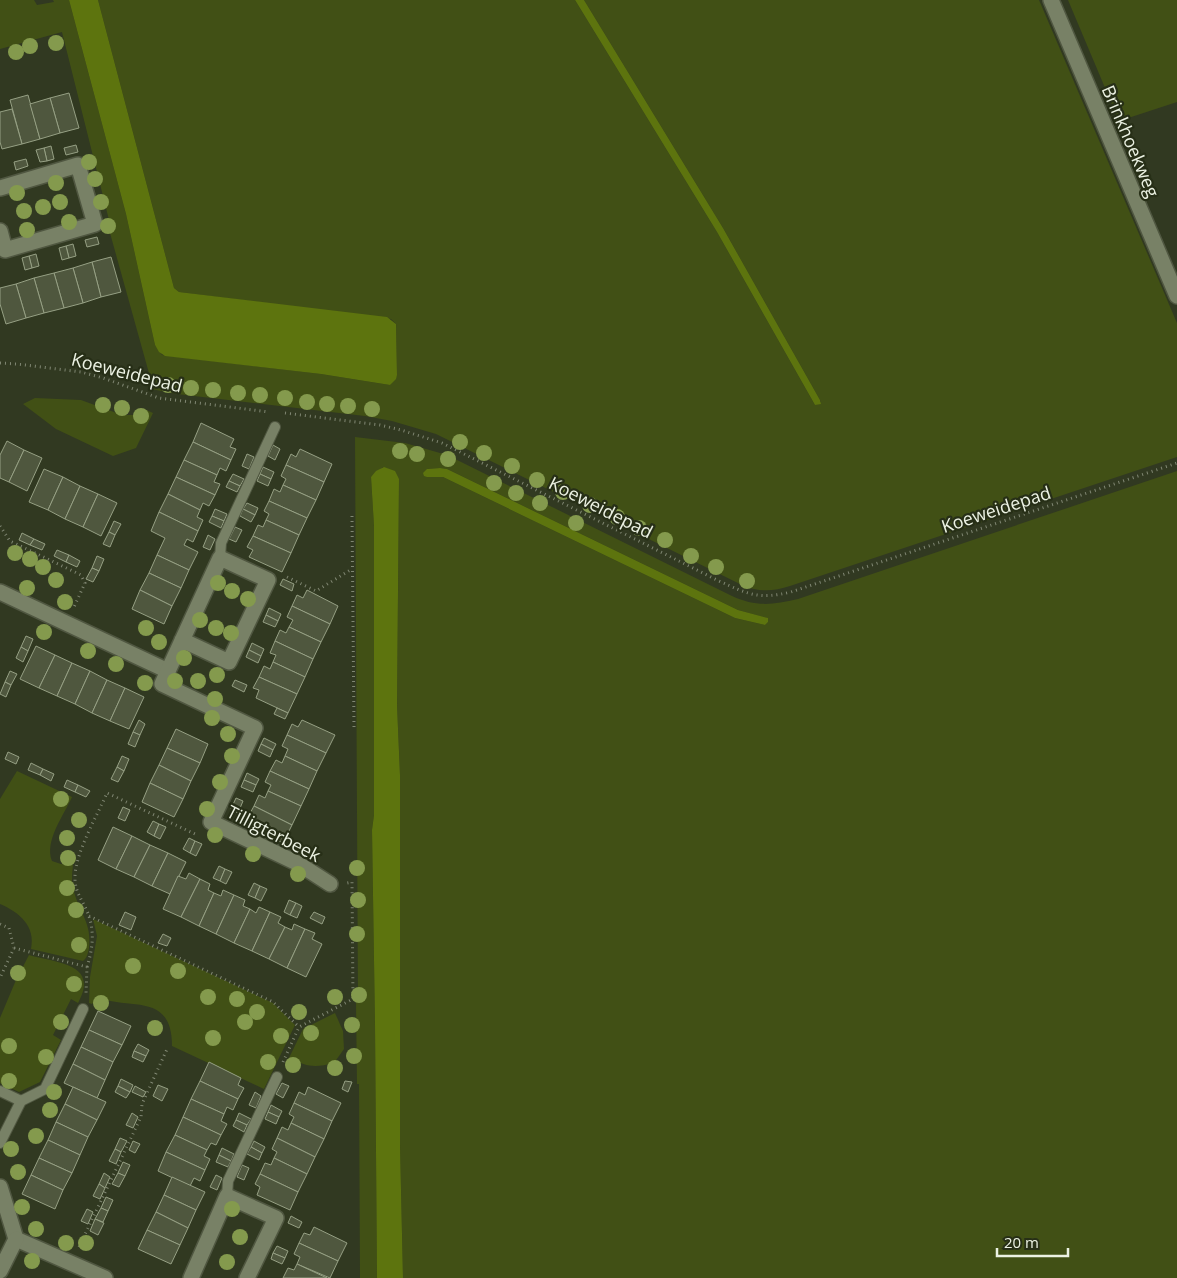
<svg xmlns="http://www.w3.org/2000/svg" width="1177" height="1278" font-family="'Open Sans',sans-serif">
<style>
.green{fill:#415015;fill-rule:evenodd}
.water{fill:#5d740e}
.building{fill:#4f573e;stroke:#96a084}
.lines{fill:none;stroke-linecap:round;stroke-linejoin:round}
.lane-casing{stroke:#505741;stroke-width:12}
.street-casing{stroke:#505741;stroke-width:18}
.path{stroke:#808773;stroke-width:3;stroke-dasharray:1 4;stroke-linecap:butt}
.lane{stroke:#788166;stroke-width:10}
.street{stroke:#788166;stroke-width:15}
.tree{fill:#849a4d}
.labels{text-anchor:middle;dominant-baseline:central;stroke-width:4.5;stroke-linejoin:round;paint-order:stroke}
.street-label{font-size:18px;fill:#ecf2e3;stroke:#272f17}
</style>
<rect width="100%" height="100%" fill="#313921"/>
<!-- green -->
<g class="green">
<path d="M0,0H34L37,5L54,2L53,0H69L126,214L155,345L162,355L321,374L390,385L397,375L396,324L391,319L179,292L174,288L98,0H575L717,232L815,405L821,402L820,400L723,228L584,0H1039L1177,323V457L790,586C775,591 761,592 746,587L436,434L392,421L365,416L177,394L151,389L152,384L110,233L112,232L62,32L0,49Z"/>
<polygon points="1068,0 1177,0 1177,102 1119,121"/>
<polygon points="35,398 81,400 122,415 139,415 144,409 153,413 136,448 113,456 56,429 23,404"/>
<path d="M355,437L405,443L447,455L732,596C756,607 772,605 798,599L1177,471V1278H403L400,1145V775L397,705L399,479L383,467L371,477L374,526V815L372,830L375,1025L377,1278H360L359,1084H357L356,1003L358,1001ZM440,468L447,469L738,610L767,618L768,622L765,625L735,618L443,477L436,476L427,469Z"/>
<path d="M17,771L72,797C64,815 44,841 52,861L61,864L73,865C72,874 71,883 74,892C80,913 92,924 89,948C88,953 87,958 83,961L31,949C36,926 19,912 0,904V799Z"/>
<path d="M93,919L273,1003L295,1025L264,1089L172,1046C172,991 129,1011 98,997L92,1004L89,1003L90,977L97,936Z"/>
<path d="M29,955C56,963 100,963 78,1003L71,999L53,1035L61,1040L40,1082L19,1092L0,1083V1018L16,980Z"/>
<path d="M335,1013L343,1031L344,1049L334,1063C314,1068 308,1067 289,1058L303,1029Z"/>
</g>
<!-- water -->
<g class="water">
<polygon points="69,0 98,0 174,288 179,292 387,317 396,324 397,375 396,379 390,385 321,374 165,356 159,352 155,345 126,214"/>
<polygon points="575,0 584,0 723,228 820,400 821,404 815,405 717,232"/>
<polygon points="384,467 395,471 399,479 397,705 400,775 400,1145 403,1278 377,1278 375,1025 372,830 374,815 374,526 371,477 376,471"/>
<polygon points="440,468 447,469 738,610 768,618 768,622 765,625 735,618 443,477 427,477 424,476 423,473 427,469"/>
</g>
<!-- building -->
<g class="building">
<polygon points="69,93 79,128 60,133 50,98"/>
<polygon points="28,95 40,139 22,144 10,100"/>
<polygon points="50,98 60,133 40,139 30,104"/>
<polygon points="12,109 22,144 2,149 0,142 0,112"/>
<polygon points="76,145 78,152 66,155 64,148"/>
<polygon points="51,146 54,159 47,161 44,148"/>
<polygon points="44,148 47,161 40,162 36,150"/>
<polygon points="26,159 28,166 16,170 14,162"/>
<polygon points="97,237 99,244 87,247 85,240"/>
<polygon points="73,244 76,256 69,258 66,246"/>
<polygon points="66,246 69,258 62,260 59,248"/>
<polygon points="36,254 39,266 32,268 29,256"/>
<polygon points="29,256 32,268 25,270 22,258"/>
<polygon points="111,257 121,292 101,297 92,262"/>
<polygon points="92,262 101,297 83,303 73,268"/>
<polygon points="73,268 83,303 64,308 54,273"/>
<polygon points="54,273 64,308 44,313 34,278"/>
<polygon points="34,278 44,313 26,318 16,284"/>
<polygon points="16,284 26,318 6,324 0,304 0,288"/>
<polygon points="201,423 234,439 230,447 236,449 231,460 193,442"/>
<polygon points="7,441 24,450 9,482 0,478 0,455"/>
<polygon points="193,442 231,460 226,471 220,468 217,475 184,460"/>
<polygon points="273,445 280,449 275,460 268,456"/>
<polygon points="300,449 332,464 324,482 286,465 291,454 296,457"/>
<polygon points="24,450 42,458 27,491 9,482"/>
<polygon points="247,454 254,457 249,469 242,466"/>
<polygon points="184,460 217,475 214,482 220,484 215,495 176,477"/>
<polygon points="286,465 324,482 316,500 283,485 286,479 281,476"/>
<polygon points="263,467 274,472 271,479 260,474"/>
<polygon points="44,469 63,477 48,510 29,502"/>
<polygon points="233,474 244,479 240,486 229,481"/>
<polygon points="260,474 271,479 268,486 257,481"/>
<polygon points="63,477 80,486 65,519 48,510"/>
<polygon points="176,477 215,495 209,506 203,503 200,510 168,494"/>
<polygon points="229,481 240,486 237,492 226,487"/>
<polygon points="283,485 316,500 307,518 269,501 274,489 280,492"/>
<polygon points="80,486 98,494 83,527 65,519"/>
<polygon points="98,494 117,503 101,536 83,527"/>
<polygon points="168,494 200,510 197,517 203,520 198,531 159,512"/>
<polygon points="269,501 307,518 299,535 266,520 269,514 264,511"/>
<polygon points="247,503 258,508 255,515 243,509"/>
<polygon points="215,509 227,514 224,521 212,516"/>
<polygon points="243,509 255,515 251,522 240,516"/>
<polygon points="159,512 198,531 193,542 187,539 184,545 198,552 189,570 157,555 165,538 151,531"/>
<polygon points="212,516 224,521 221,528 209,522"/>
<polygon points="266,520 299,535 291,553 253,536 258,525 263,527"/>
<polygon points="114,521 121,524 115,535 109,532"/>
<polygon points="235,527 242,530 236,542 229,539"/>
<polygon points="109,532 115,535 110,547 103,544"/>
<polygon points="22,533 34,539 30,545 19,540"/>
<polygon points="208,535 215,539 210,550 203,547"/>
<polygon points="253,536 291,553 282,572 249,557 253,550 247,547"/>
<polygon points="34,539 45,544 42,550 30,545"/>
<polygon points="57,550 69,555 66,562 54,556"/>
<polygon points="69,555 80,561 77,567 66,562"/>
<polygon points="157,555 189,570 181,588 149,573"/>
<polygon points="97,556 104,559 99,571 92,568"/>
<polygon points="92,568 99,571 93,582 86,579"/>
<polygon points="149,573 181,588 172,606 140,590"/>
<polygon points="283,579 294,584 292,591 280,585"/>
<polygon points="140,590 172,606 164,624 132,609"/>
<polygon points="307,590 338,606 330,624 292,606 297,595 303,598"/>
<polygon points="292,606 330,624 321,642 289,627 293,620 287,617"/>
<polygon points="269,608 281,614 278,621 266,615"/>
<polygon points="266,615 278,621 275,627 263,622"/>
<polygon points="289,627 321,642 313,659 275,641 280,630 286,633"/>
<polygon points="26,636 33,639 28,651 21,647"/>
<polygon points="275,641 313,659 305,677 273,662 276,655 270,653"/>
<polygon points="252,643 264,649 261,656 249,650"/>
<polygon points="36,646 55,655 39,688 20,679"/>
<polygon points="21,647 28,651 23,662 16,658"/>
<polygon points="249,650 261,656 258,663 246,657"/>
<polygon points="55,655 72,663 57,696 39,688"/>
<polygon points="273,662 305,677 297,694 259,677 264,666 270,669"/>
<polygon points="72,663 90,671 75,704 57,696"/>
<polygon points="10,671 17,674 11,685 5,682"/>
<polygon points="90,671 107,680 92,713 75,704"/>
<polygon points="259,677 297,694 288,713 256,698 259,690 253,688"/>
<polygon points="107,680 125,688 110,721 92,713"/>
<polygon points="235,680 247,685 244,692 232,686"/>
<polygon points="5,682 11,685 6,697 0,694"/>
<polygon points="125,688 144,697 129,729 110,721"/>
<polygon points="277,708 288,713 285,719 274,714"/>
<polygon points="139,720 145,724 140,735 133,732"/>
<polygon points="302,720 335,735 326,753 287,735 292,724 298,727"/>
<polygon points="176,729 208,744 200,763 167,748"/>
<polygon points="133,732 140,735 135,747 128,744"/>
<polygon points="287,735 326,753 317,771 285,756 288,749 282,746"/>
<polygon points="264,738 276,744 273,750 261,744"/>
<polygon points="261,744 273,750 270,757 258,751"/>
<polygon points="167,748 200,763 191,781 159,765"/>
<polygon points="8,752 19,757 16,764 5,759"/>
<polygon points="122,756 129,759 124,771 117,767"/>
<polygon points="285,756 317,771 309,789 270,771 276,760 282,763"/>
<polygon points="31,763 43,769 40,775 28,770"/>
<polygon points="159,765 191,781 183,799 150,783"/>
<polygon points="117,767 124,771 118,782 111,779"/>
<polygon points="43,769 54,774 51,781 40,775"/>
<polygon points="270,771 309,789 301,806 268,791 271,785 265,782"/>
<polygon points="247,773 259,779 256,785 244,780"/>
<polygon points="67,780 78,785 75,792 64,787"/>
<polygon points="244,780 256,785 253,792 241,787"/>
<polygon points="150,783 183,799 174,817 142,802"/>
<polygon points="78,785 90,791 86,797 75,792"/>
<polygon points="268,791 301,806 292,825 254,806 259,795 265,798"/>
<polygon points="236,798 243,801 238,813 231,809"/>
<polygon points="254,806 292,825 283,843 251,827 255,819 248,817"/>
<polygon points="123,807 130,810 125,821 118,818"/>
<polygon points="153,821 159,824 154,836 147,832"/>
<polygon points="159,824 166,827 160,839 154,836"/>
<polygon points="113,827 132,836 116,869 98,860"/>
<polygon points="132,836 150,845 134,877 116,869"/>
<polygon points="189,838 195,841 190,853 183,849"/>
<polygon points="195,841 202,844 196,856 190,853"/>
<polygon points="150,845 168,853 152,886 134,877"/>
<polygon points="168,853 186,862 170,894 152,886"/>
<polygon points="219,866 225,869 220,881 213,878"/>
<polygon points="225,869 232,872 226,884 220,881"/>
<polygon points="189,873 200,879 181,917 163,909 178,876 186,879"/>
<polygon points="200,879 210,884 208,890 214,893 199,926 181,917"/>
<polygon points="254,883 260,886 255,898 248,895"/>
<polygon points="260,886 267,889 261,901 255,898"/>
<polygon points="223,890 234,895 216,934 199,926 214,893 221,896"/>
<polygon points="234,895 245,900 243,906 250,909 234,943 216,934"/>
<polygon points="289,900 296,903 290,915 284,912"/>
<polygon points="296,903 302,906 297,918 290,915"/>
<polygon points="259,907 270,912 252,951 234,943 250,909 256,913"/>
<polygon points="125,912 136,917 131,930 119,925"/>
<polygon points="270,912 281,917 278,923 285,927 269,959 252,951"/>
<polygon points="314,912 325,917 322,924 310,918"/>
<polygon points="294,924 305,929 287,968 269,959 285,927 292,930"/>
<polygon points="305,929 315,933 312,939 322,944 306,977 287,968"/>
<polygon points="163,934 171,938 167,946 158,943"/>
<polygon points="98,1011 131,1026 122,1045 89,1030"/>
<polygon points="89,1030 122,1045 113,1062 81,1047"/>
<polygon points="138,1044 149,1050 146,1056 134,1051"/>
<polygon points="81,1047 113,1062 105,1080 73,1064"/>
<polygon points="134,1051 146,1056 143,1062 132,1057"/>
<polygon points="209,1062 241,1078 238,1085 244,1088 238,1099 200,1081"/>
<polygon points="73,1064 105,1080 97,1098 64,1083"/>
<polygon points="121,1079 133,1085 130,1092 118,1086"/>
<polygon points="200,1081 238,1099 233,1110 227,1107 224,1114 191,1099"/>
<polygon points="345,1081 352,1082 348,1092 342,1089"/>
<polygon points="282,1083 289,1086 283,1098 276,1094"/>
<polygon points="158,1085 168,1089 162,1101 153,1096"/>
<polygon points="118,1086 130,1092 126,1098 115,1092"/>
<polygon points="135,1086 146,1092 143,1097 132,1092"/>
<polygon points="73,1087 106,1102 97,1120 65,1104"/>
<polygon points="308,1087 341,1103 332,1121 294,1103 299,1092 305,1095"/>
<polygon points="255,1092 261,1096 256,1108 249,1105"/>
<polygon points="191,1099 224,1114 221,1121 227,1124 221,1135 183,1117"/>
<polygon points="294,1103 332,1121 324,1139 291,1123 294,1117 289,1114"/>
<polygon points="65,1104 97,1120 88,1137 56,1122"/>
<polygon points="271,1105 282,1111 279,1117 268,1112"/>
<polygon points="268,1112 279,1117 276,1124 265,1119"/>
<polygon points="132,1113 138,1117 133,1128 126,1125"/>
<polygon points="239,1113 251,1119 247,1125 236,1120"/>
<polygon points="183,1117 221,1135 216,1145 211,1143 207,1150 175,1135"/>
<polygon points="236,1120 247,1125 244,1132 233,1126"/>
<polygon points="56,1122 88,1137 80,1155 48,1140"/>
<polygon points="291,1123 324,1139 315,1157 277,1138 282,1127 288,1130"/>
<polygon points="175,1135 207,1150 204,1156 210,1159 205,1170 166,1152"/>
<polygon points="120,1138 127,1141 121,1152 115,1149"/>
<polygon points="277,1138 315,1157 307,1174 274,1158 277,1152 272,1149"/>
<polygon points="48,1140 80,1155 72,1173 39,1158"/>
<polygon points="133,1141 140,1144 135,1153 129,1150"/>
<polygon points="254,1141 265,1147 262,1153 251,1147"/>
<polygon points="251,1147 262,1153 259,1160 247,1154"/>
<polygon points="222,1148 234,1154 231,1161 219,1155"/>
<polygon points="115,1149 121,1152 116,1164 109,1161"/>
<polygon points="166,1152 205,1170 200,1181 194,1178 190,1186 158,1171"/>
<polygon points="219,1155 231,1161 228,1167 216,1162"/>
<polygon points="39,1158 72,1173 63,1190 31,1175"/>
<polygon points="274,1158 307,1174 298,1192 260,1174 265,1163 271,1165"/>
<polygon points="123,1162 130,1165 125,1176 118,1173"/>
<polygon points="242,1165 249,1168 244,1180 237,1177"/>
<polygon points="104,1173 110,1177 105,1188 99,1184"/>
<polygon points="118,1173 125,1176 119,1187 112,1184"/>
<polygon points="260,1174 298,1192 290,1210 257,1195 260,1187 255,1184"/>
<polygon points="31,1175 63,1190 55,1209 22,1194"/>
<polygon points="216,1175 222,1178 217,1190 210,1187"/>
<polygon points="172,1177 205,1192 196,1210 164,1195"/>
<polygon points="99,1184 105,1188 100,1199 93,1196"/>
<polygon points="164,1195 196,1210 188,1228 156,1212"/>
<polygon points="106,1197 113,1200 108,1211 101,1208"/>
<polygon points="101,1208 108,1211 103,1222 95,1219"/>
<polygon points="87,1209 93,1212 88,1224 81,1221"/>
<polygon points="156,1212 188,1228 180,1245 147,1230"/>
<polygon points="291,1216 302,1222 299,1228 288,1223"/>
<polygon points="95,1219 104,1223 98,1235 90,1231"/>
<polygon points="314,1227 347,1243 338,1261 299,1243 304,1233 310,1235"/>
<polygon points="147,1230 180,1245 171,1264 138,1249"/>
<polygon points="299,1243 338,1261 330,1278 297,1264 300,1257 294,1254"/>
<polygon points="277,1246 288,1251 285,1258 273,1253"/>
<polygon points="273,1253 285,1258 282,1264 271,1259"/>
<polygon points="297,1264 327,1278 283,1278 288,1268 294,1270"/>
</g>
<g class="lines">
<!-- lane casing -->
<g class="lane-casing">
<g id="lane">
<polyline points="220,558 221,543 275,427"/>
<polyline points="0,1091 21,1101"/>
<polyline points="0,1143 21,1101 45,1089 83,1009"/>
<polyline points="227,1196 228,1181 277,1077"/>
</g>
</g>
<!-- street casing -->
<g class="street-casing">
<g id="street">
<polyline points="1051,0 1177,296"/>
<polyline points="0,188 78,165 95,224 5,250 0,231"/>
<polyline points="0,592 168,671"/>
<polyline points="182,640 229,662 268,580 220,558 162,684 255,728 211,822 299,864 330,884"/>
<polyline points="0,1187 16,1239 105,1278"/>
<polyline points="0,1271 16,1239"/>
<polyline points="191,1278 227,1196 276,1218 247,1278"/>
</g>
</g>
<!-- path -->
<g class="path">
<polyline points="0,363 17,364 81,372 103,378 159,398 269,412"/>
<path d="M285,413L380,425L401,430L442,443L719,581C748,594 758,600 791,592L1177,463"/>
<polyline points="352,516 354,728"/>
<polyline points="0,526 10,541 81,575 85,583 74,607"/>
<polyline points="287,577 316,591 352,569"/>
<polyline points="89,916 273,1002 299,1027"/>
<polyline points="0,924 9,928 14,948 0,978"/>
<polyline points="14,948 87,967 86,994"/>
<path d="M87,967C93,948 95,930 87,911C82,900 75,891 75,879C74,855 97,816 107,793L195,834"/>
<polyline points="283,1062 299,1027 353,999 352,882 347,883"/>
<polyline points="79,1247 141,1117 142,1104 168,1047"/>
</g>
<!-- lane -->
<use href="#lane" class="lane"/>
<!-- street -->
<use href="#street" class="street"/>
</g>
<!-- trees -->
<g class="tree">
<circle cx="56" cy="43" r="8"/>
<circle cx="30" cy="46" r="8"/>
<circle cx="16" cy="52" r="8"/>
<circle cx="89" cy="162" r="8"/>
<circle cx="95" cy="179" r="8"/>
<circle cx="56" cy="183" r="8"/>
<circle cx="17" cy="193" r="8"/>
<circle cx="60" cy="202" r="8"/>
<circle cx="101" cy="202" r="8"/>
<circle cx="43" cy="207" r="8"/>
<circle cx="24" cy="211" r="8"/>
<circle cx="69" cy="222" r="8"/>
<circle cx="108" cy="226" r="8"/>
<circle cx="27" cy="230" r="8"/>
<circle cx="168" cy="385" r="8"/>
<circle cx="191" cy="388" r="8"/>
<circle cx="213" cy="390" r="8"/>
<circle cx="238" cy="393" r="8"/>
<circle cx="260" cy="395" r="8"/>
<circle cx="285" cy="398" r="8"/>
<circle cx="307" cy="402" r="8"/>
<circle cx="327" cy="404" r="8"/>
<circle cx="103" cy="405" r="8"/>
<circle cx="348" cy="406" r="8"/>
<circle cx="122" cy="408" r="8"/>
<circle cx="372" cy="409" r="8"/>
<circle cx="141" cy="416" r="8"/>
<circle cx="460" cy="442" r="8"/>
<circle cx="400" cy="451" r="8"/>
<circle cx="484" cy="453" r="8"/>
<circle cx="417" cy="454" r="8"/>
<circle cx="448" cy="459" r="8"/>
<circle cx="512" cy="466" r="8"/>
<circle cx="537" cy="480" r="8"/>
<circle cx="494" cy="483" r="8"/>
<circle cx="563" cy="492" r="8"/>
<circle cx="516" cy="493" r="8"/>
<circle cx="540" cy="503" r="8"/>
<circle cx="590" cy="505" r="8"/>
<circle cx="617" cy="517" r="8"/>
<circle cx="576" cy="523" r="8"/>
<circle cx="639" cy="528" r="8"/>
<circle cx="665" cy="540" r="8"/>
<circle cx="15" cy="553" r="8"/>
<circle cx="691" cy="556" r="8"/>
<circle cx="30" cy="559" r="8"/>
<circle cx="43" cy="567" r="8"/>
<circle cx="716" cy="567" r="8"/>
<circle cx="56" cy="580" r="8"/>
<circle cx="747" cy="581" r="8"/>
<circle cx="218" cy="583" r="8"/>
<circle cx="27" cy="588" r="8"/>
<circle cx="232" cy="591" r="8"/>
<circle cx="248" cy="599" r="8"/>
<circle cx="65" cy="602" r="8"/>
<circle cx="200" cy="620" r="8"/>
<circle cx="146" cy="628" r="8"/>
<circle cx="216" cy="628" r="8"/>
<circle cx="44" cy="632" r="8"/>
<circle cx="231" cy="633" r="8"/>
<circle cx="159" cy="642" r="8"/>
<circle cx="88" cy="651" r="8"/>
<circle cx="184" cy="658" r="8"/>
<circle cx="116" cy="664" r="8"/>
<circle cx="217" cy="675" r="8"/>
<circle cx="175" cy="681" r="8"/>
<circle cx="198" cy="681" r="8"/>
<circle cx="145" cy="683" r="8"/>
<circle cx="215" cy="699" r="8"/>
<circle cx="212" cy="718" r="8"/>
<circle cx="228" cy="734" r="8"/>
<circle cx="232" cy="756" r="8"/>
<circle cx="220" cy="782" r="8"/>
<circle cx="61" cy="799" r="8"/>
<circle cx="207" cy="809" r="8"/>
<circle cx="79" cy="820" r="8"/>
<circle cx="215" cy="835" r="8"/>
<circle cx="67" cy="838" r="8"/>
<circle cx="253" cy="854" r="8"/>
<circle cx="68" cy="858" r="8"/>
<circle cx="357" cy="868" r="8"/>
<circle cx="298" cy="874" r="8"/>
<circle cx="67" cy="888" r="8"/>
<circle cx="358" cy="900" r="8"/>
<circle cx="76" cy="910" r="8"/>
<circle cx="357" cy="934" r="8"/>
<circle cx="79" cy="945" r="8"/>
<circle cx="133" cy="966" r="8"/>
<circle cx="178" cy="971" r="8"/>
<circle cx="18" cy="973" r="8"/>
<circle cx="74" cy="984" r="8"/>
<circle cx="359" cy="995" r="8"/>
<circle cx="208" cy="997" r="8"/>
<circle cx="335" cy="997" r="8"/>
<circle cx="237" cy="999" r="8"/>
<circle cx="101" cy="1003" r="8"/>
<circle cx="257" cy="1012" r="8"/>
<circle cx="299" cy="1012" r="8"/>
<circle cx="61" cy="1022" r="8"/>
<circle cx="245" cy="1022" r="8"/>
<circle cx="352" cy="1025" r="8"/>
<circle cx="155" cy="1028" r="8"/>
<circle cx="311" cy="1033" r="8"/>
<circle cx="281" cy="1036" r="8"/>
<circle cx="213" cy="1038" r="8"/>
<circle cx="9" cy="1046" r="8"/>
<circle cx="354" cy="1056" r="8"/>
<circle cx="46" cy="1057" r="8"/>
<circle cx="268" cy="1062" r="8"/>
<circle cx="293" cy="1065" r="8"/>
<circle cx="335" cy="1068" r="8"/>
<circle cx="9" cy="1081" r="8"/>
<circle cx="54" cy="1092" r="8"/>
<circle cx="50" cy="1110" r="8"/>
<circle cx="36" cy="1136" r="8"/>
<circle cx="11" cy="1149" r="8"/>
<circle cx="18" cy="1172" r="8"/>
<circle cx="22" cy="1207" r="8"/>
<circle cx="232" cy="1209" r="8"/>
<circle cx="36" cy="1229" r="8"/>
<circle cx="240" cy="1237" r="8"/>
<circle cx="66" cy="1243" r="8"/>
<circle cx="86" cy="1243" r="8"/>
<circle cx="32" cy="1261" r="8"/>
<circle cx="227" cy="1262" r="8"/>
</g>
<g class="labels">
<!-- street labels -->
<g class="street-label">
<text transform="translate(1131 141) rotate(67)">Brinkhoekweg</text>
<text transform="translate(127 372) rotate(14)">Koeweidepad</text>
<text transform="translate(601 507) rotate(27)">Koeweidepad</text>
<text transform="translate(996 509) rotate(-18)">Koeweidepad</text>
<text transform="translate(274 833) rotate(27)">Tilligterbeek</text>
</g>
</g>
<!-- scale -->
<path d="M997 1248v8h71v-8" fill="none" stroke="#ecf2e3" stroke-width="2.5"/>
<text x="1004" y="1248" font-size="15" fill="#ecf2e3" stroke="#272f17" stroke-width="4" paint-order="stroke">20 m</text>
</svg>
